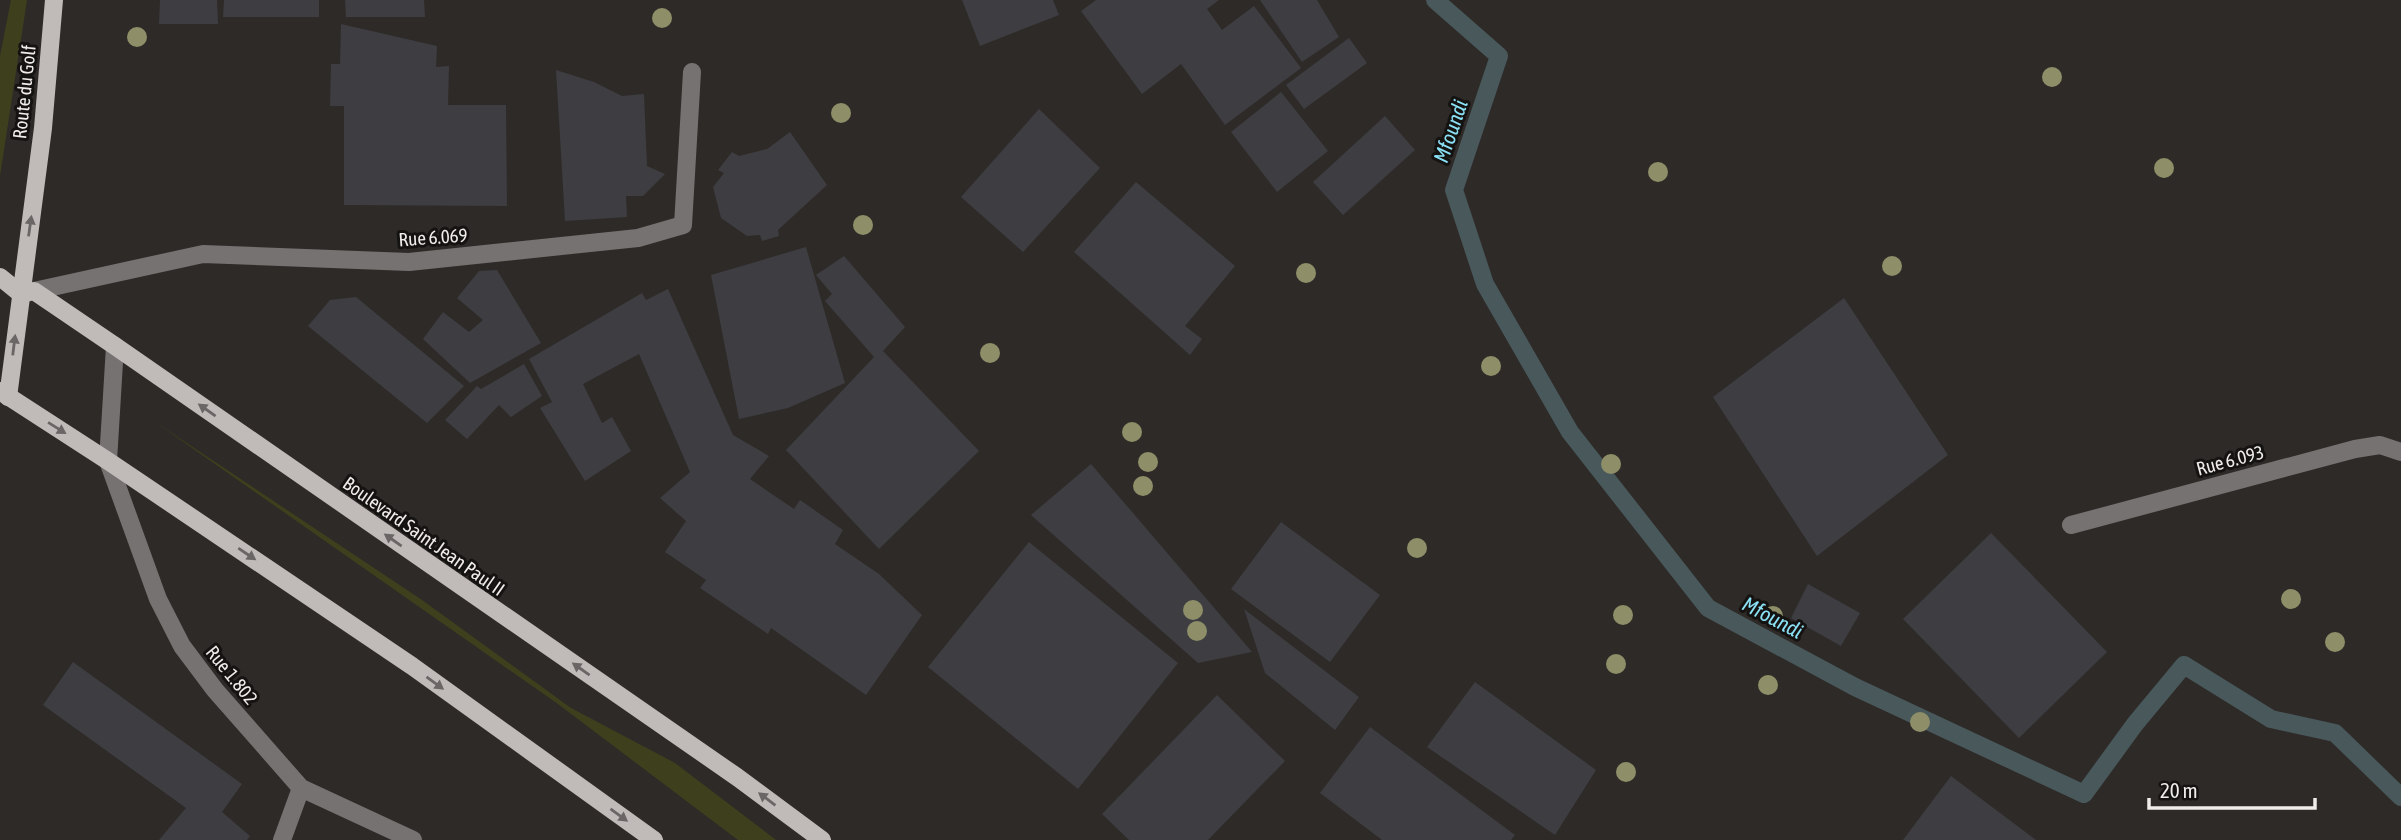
<svg xmlns="http://www.w3.org/2000/svg" width="2401" height="840" font-family="'Asap Condensed',sans-serif">
<style>
.green{fill:#3e401d}
.lines{fill:none;stroke-linecap:round;stroke-linejoin:round}
.stream{stroke:#48585b;stroke-width:18}
.building{fill:#3d3d42}
.minor{stroke:#767272;stroke-width:18}
.major{stroke:#c0bab9;stroke-width:18}
.tree{fill:#8e8f68}
.oneway{fill:#6a6666}
.labels{text-anchor:middle;dominant-baseline:central;stroke-width:6;stroke-linejoin:round;paint-order:stroke}
.street-label{font-size:19px;fill:#efecea;stroke:#151312}
.water-label{font-size:21px;font-style:italic;fill:#8be1f5;stroke:#151312}
</style>
<rect width="100%" height="100%" fill="#2e2a27"/>
<!-- green -->
<g class="green">
<polygon points="11,0 27,0 0,176 0,56"/>
<polygon points="155,422 422,600 571,708 675,763 776,840 738,840 558,704"/>
</g>
<g class="lines">
<!-- stream -->
<polyline class="stream" points="1435,0 1499,56 1454,190 1485,284 1570,432 1708,608 1855,687 2084,794 2135,724 2184,665 2271,719 2335,733 2401,797"/>
</g>
<!-- building -->
<g class="building">
<polygon points="160,0 217,0 218,24 159,24"/>
<polygon points="224,0 319,0 319,17 223,17"/>
<polygon points="345,0 424,0 425,17 346,17"/>
<polygon points="962,0 1053,0 1059,15 980,46"/>
<polygon points="1096,0 1219,0 1207,9 1222,30 1254,6 1301,68 1225,125 1181,64 1142,94 1081,11"/>
<polygon points="1260,0 1317,0 1339,37 1302,62"/>
<polygon points="341,24 437,46 436,67 449,66 448,105 506,105 507,206 344,205 344,106 330,106 331,64 340,64"/>
<polygon points="1349,38 1367,63 1304,109 1286,85"/>
<polygon points="556,70 594,82 622,96 644,94 647,166 665,174 643,196 626,196 627,217 565,221"/>
<polygon points="1281,92 1328,151 1277,192 1231,132"/>
<polygon points="1039,109 1100,168 1023,252 961,197"/>
<polygon points="1385,116 1415,150 1343,215 1313,182"/>
<polygon points="790,132 827,185 778,230 779,236 762,241 760,235 747,236 721,218 713,187 724,173 718,170 732,152 739,156 767,149"/>
<polygon points="1136,182 1235,266 1185,326 1202,339 1190,355 1074,252"/>
<polygon points="806,247 845,383 788,408 739,419 711,275"/>
<polygon points="844,256 905,327 883,351 979,451 879,549 786,450 874,357 825,301 832,294 816,275"/>
<polygon points="497,270 541,343 470,383 423,339 443,312 469,332 483,320 457,298 479,271"/>
<polygon points="668,289 733,435 769,456 750,479 794,509 800,500 843,530 835,544 879,574 922,615 866,695 771,628 768,634 700,588 706,580 665,552 686,521 660,498 690,472 639,354 583,384 602,423 612,417 631,451 585,481 540,408 552,402 529,359 642,293 646,300"/>
<polygon points="356,297 464,386 427,423 308,326 330,300"/>
<polygon points="1844,298 1948,455 1817,556 1713,397"/>
<polygon points="524,364 542,396 511,417 499,405 467,439 445,420 477,386 481,389"/>
<polygon points="1091,464 1252,652 1198,663 1031,515"/>
<polygon points="1281,522 1380,595 1330,662 1231,589"/>
<polygon points="1991,533 2107,652 2019,738 1903,619"/>
<polygon points="1029,542 1178,663 1078,789 928,667"/>
<polygon points="1808,584 1860,613 1841,646 1791,618"/>
<polygon points="1244,609 1359,697 1335,730 1265,673"/>
<polygon points="73,662 242,784 222,812 250,836 247,840 159,840 186,808 43,705"/>
<polygon points="1475,682 1596,770 1555,835 1427,747"/>
<polygon points="1217,695 1285,761 1208,840 1129,840 1102,814"/>
<polygon points="1370,727 1515,835 1511,840 1382,840 1320,793"/>
<polygon points="1951,776 2036,840 1903,840"/>
</g>
<g class="lines">
<!-- minor -->
<g class="minor">
<polyline points="34,291 203,254 409,262 638,238 683,225 692,72"/>
<polyline points="115,346 108,461 158,599 182,646 215,690 301,788 413,840"/>
<polyline points="2071,525 2355,449 2380,445 2401,452"/>
<polyline points="282,840 301,788"/>
</g>
<!-- major -->
<g class="major">
<polyline points="0,277 21,294 34,291 115,346 737,777 822,840"/>
<polyline points="0,391 108,461 412,666 654,840"/>
<polyline points="8,397 43,128 54,0"/>
</g>
</g>
<!-- trees -->
<g class="tree">
<circle cx="662" cy="18" r="10"/>
<circle cx="137" cy="37" r="10"/>
<circle cx="2052" cy="77" r="10"/>
<circle cx="841" cy="113" r="10"/>
<circle cx="2164" cy="168" r="10"/>
<circle cx="1658" cy="172" r="10"/>
<circle cx="863" cy="225" r="10"/>
<circle cx="1892" cy="266" r="10"/>
<circle cx="1306" cy="273" r="10"/>
<circle cx="990" cy="353" r="10"/>
<circle cx="1491" cy="366" r="10"/>
<circle cx="1132" cy="432" r="10"/>
<circle cx="1148" cy="462" r="10"/>
<circle cx="1611" cy="464" r="10"/>
<circle cx="1143" cy="486" r="10"/>
<circle cx="1417" cy="548" r="10"/>
<circle cx="2291" cy="599" r="10"/>
<circle cx="1193" cy="610" r="10"/>
<circle cx="1623" cy="615" r="10"/>
<circle cx="1773" cy="616" r="10"/>
<circle cx="1197" cy="631" r="10"/>
<circle cx="2335" cy="642" r="10"/>
<circle cx="1616" cy="664" r="10"/>
<circle cx="1768" cy="685" r="10"/>
<circle cx="1920" cy="722" r="10"/>
<circle cx="1626" cy="772" r="10"/>
</g>
<!-- one-way arrows -->
<defs><path id="oneway-solid" d="M-6-.8H1V-3.2L6.5 0L1 3.2V.8H-6Z" transform="scale(1.75)"/></defs>
<g class="oneway">
<use href="#oneway-solid" transform="translate(30 226) rotate(-82)"/>
<use href="#oneway-solid" transform="translate(14 345) rotate(-83)"/>
<use href="#oneway-solid" transform="translate(207 410) rotate(-145)"/>
<use href="#oneway-solid" transform="translate(57 428) rotate(32)"/>
<use href="#oneway-solid" transform="translate(393 540) rotate(-145)"/>
<use href="#oneway-solid" transform="translate(247 554) rotate(34)"/>
<use href="#oneway-solid" transform="translate(581 669) rotate(-145)"/>
<use href="#oneway-solid" transform="translate(435 683) rotate(36)"/>
<use href="#oneway-solid" transform="translate(767 799) rotate(-143)"/>
<use href="#oneway-solid" transform="translate(619 815) rotate(36)"/>
</g>
<g class="labels">
<!-- street labels -->
<g class="street-label">
<text transform="translate(24 92) rotate(-84)">Route du Golf</text>
<text transform="translate(433 237) rotate(-4)">Rue 6.069</text>
<text transform="translate(2230 460) rotate(-15)">Rue 6.093</text>
<text transform="translate(424 536) rotate(35)">Boulevard Saint Jean Paul II</text>
<text transform="translate(232 675) rotate(51)">Rue 1.802</text>
</g>
<!-- water labels -->
<g class="water-label">
<text transform="translate(1450 131) rotate(-71)">Mfoundi</text>
<text transform="translate(1773 617) rotate(28)">Mfoundi</text>
</g>
</g>
<!-- scale -->
<path d="M2149 798v10h166v-10" fill="none" stroke="#efecea" stroke-width="3.5"/>
<text x="2160" y="798" font-size="21" fill="#efecea" stroke="#151312" stroke-width="5" paint-order="stroke">20 m</text>
</svg>
